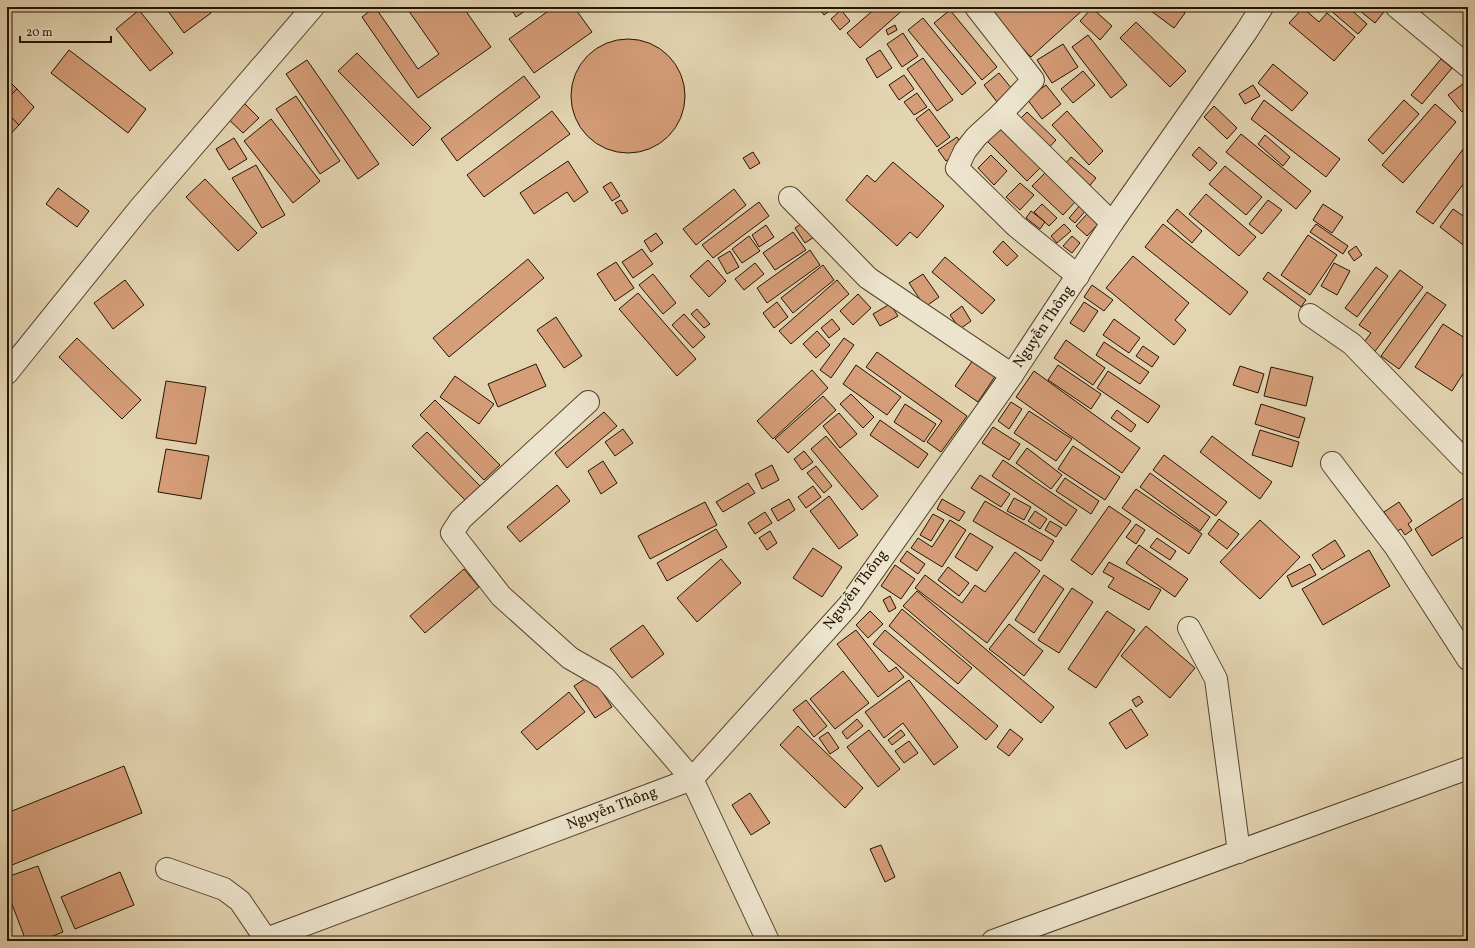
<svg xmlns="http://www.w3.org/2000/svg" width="1475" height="948" font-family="Vollkorn,serif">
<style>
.building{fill:#d59d78;stroke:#231401}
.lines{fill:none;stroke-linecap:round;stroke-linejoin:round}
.street-casing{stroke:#53442d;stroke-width:24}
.street{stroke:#ede4cd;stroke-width:22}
.labels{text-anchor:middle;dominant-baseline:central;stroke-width:3;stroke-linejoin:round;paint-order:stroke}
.street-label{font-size:15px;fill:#231401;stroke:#ede4cd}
</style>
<rect width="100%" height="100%" fill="#e4d5b2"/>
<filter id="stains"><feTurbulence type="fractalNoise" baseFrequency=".005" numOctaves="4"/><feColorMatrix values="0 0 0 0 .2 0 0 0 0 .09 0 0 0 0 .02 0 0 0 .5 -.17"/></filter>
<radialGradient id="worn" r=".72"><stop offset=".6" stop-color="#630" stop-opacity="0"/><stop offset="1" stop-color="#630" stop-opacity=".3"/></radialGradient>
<!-- building -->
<g class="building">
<polygon points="165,7 207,7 211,13 184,33"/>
<polygon points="375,7 418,69 439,54 406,7 463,7 491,47 418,98 362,17"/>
<polygon points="510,7 531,7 516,17"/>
<polygon points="554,7 574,7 592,32 534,73 509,39"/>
<polygon points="818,7 835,7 824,15"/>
<polygon points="877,7 906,7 860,48 847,33"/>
<polygon points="984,7 1086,7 1031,57"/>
<polygon points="1148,7 1177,7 1185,13 1174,28 1147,8"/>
<polygon points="1333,7 1348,7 1367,24 1358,34 1330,10"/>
<polygon points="1355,7 1387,7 1387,8 1375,23"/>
<polygon points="1410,7 1428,7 1428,8 1417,16"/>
<polygon points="1092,8 1112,26 1100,40 1080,21"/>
<polygon points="1303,8 1319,22 1327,13 1355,37 1334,61 1289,23"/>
<polygon points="139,10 173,53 150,71 116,29"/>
<polygon points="841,10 850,21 840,30 831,19"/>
<polygon points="950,10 997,67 982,80 934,23"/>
<polygon points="923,18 976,83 962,95 908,30"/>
<polygon points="1136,22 1186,71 1170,87 1120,38"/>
<polygon points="895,25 897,30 888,35 886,30"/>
<polygon points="903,33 918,56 902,67 887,44"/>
<polygon points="1088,35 1127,85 1111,98 1072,47"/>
<circle cx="628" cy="96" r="57"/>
<polygon points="1063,44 1078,67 1052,83 1037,60"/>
<polygon points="69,50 146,109 128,133 51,73"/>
<polygon points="880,50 892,68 877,78 866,59"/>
<polygon points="357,53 431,128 413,146 338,71"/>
<polygon points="923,58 953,100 937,111 907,69"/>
<polygon points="1441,59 1452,68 1422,104 1411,95"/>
<polygon points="307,60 379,164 358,179 286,74"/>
<polygon points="1273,64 1308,93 1292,111 1258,83"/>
<polygon points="1083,71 1095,85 1073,103 1061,89"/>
<polygon points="999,73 1012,89 997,102 984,85"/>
<polygon points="904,75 914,89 899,100 889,85"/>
<polygon points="524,76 540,97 457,161 441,139"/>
<polygon points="7,79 17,89 7,99"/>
<polygon points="1467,81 1468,108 1462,112 1448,95"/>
<polygon points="1046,85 1061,104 1042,119 1027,99"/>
<polygon points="1253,85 1260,96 1245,104 1239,94"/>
<polygon points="17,89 34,107 19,125 7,113 7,99"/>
<polygon points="917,93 927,107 914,115 904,102"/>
<polygon points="296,96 340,161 320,174 276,109"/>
<polygon points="1264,100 1340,159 1326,177 1251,119"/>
<polygon points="1404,100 1419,114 1383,154 1368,140"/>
<polygon points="242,101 259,118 243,133 226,117"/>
<polygon points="1435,104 1456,122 1403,183 1382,165"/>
<polygon points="1214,106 1237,128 1227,139 1204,117"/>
<polygon points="929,109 950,137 937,147 916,119"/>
<polygon points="552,111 570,134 484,197 467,175"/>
<polygon points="1067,111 1103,151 1089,165 1052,125"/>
<polygon points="1027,112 1056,140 1045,152 1016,123"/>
<polygon points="7,113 19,125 7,138"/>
<polygon points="271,119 320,181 293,203 244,141"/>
<polygon points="1002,124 1043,165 1027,181 986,140"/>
<polygon points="1241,134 1311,191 1296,209 1226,152"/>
<polygon points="1265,135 1290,157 1283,166 1258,144"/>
<polygon points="957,137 965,149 946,161 938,150"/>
<polygon points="234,138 247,159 229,170 216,149"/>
<polygon points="1467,144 1468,178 1433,224 1416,212"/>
<polygon points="1199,147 1217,163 1210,171 1192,155"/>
<polygon points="753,152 760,163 750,169 743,158"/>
<polygon points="991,155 1007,171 994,185 978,168"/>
<polygon points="1071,157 1096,178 1086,190 1061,169"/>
<polygon points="568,161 588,192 574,202 567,192 534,214 520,193"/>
<polygon points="893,162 944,206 917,238 910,232 897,246 846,200 867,175 875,182"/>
<polygon points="256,165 285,215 262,228 232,178"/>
<polygon points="1225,166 1262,197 1246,215 1209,184"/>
<polygon points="1046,172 1076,201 1063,215 1032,186"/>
<polygon points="205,179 257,233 238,251 186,197"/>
<polygon points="611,182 620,196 612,201 603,187"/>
<polygon points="1020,183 1034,195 1020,210 1006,197"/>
<polygon points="58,188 89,211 77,227 46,204"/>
<polygon points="734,189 746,205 696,245 683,229"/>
<polygon points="1206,194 1256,237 1239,256 1189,214"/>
<polygon points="621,200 628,211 622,214 615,203"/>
<polygon points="1268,200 1282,210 1262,234 1249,224"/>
<polygon points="759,202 769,216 713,258 702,245"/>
<polygon points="1042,204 1057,218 1049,226 1034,212"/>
<polygon points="1081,204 1087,209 1075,223 1069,218"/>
<polygon points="1323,204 1343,217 1332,233 1313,220"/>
<polygon points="1177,209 1202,231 1192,243 1167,221"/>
<polygon points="1453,209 1468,219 1468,245 1466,247 1440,227"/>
<polygon points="1031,211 1045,222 1040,229 1026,218"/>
<polygon points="1087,214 1098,224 1087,236 1076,226"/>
<polygon points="804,222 814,237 805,243 795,228"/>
<polygon points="1064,224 1071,231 1057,243 1051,236"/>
<polygon points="1163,224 1248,292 1230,315 1145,247"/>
<polygon points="1316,224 1348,246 1343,254 1310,232"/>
<polygon points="766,225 774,237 759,247 752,235"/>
<polygon points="793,232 806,250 775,270 763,253"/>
<polygon points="656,233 663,243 651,252 644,241"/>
<polygon points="1308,235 1337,255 1310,295 1281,275"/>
<polygon points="749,236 760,251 742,263 732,249"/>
<polygon points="1072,236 1080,243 1072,253 1063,246"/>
<polygon points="1003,241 1018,256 1007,266 993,252"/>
<polygon points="1356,246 1362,255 1354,261 1348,252"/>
<polygon points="642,249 653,264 633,278 622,262"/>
<polygon points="810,250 820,265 767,303 757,288"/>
<polygon points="730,251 739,267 727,274 718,258"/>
<polygon points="1133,256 1189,303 1175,320 1186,330 1174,345 1106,288"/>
<polygon points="945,257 995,300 982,314 932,272"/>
<polygon points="528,259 544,278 449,357 433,338"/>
<polygon points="708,260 726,281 709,297 690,276"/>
<polygon points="616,262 634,288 615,301 597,274"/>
<polygon points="755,263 764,274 744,290 735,279"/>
<polygon points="1334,263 1350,271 1337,295 1321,286"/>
<polygon points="823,265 834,280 793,313 781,298"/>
<polygon points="1376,267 1388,276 1357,317 1345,308"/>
<polygon points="1400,270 1423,287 1373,354 1361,346 1371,333 1359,325"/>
<polygon points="1268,272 1306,300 1301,307 1263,279"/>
<polygon points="653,274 676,303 663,314 639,285"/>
<polygon points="923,274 939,297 925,307 909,283"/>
<polygon points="125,280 144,305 113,329 94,303"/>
<polygon points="837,280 849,294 791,344 779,331"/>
<polygon points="1092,285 1113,300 1104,311 1084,297"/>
<polygon points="1427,292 1446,305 1399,369 1381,356"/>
<polygon points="638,293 696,359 677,376 619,309"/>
<polygon points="858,294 871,308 853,325 840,311"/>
<polygon points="777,302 788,317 774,328 763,313"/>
<polygon points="1084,302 1098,311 1084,332 1070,323"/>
<polygon points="890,304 898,316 880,326 873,314"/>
<polygon points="962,306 971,321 960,329 950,315"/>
<polygon points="697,309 710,324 704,328 691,314"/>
<polygon points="684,314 705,337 693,348 672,325"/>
<polygon points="556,317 582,356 564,368 537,330"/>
<polygon points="832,319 840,329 829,338 821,328"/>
<polygon points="1114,319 1140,338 1129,353 1103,335"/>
<polygon points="1443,324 1468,340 1468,366 1452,391 1415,367"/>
<polygon points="817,331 830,345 816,358 803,344"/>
<polygon points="77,338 141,400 122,419 59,357"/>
<polygon points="844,338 854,345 831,378 820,370"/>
<polygon points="1066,340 1105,368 1093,385 1054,358"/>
<polygon points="1104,342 1149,372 1140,384 1096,355"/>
<polygon points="1143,346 1159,357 1152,367 1136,356"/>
<polygon points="877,352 967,416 941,452 927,442 942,421 866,367"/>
<polygon points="973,360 996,375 978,402 955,386"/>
<polygon points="536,364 546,386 498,407 488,384"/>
<polygon points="856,365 901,397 887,415 843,384"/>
<polygon points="1058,365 1101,394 1091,409 1048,380"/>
<polygon points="1240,366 1264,374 1258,393 1233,385"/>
<polygon points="1271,367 1313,377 1306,406 1264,396"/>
<polygon points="812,370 828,388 773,439 757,421"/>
<polygon points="1034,371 1140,448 1122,473 1016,397"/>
<polygon points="1108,371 1160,406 1148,423 1097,388"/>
<polygon points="455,376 494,404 479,424 440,397"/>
<polygon points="166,381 206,387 196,444 156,438"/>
<polygon points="851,394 874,417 863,428 840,404"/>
<polygon points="823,396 836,410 788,453 775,439"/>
<polygon points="435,400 500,465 484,480 420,415"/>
<polygon points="1011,402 1022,409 1009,429 998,421"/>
<polygon points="905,404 936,424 924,442 894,422"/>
<polygon points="1261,404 1305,418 1299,438 1255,424"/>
<polygon points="1117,410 1136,425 1131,432 1111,418"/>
<polygon points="1029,411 1072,439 1056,461 1014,433"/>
<polygon points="604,412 617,426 567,468 555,453"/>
<polygon points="839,413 857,434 840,448 823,426"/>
<polygon points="880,420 928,454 918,468 870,435"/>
<polygon points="993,427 1020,444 1009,460 982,443"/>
<polygon points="623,429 633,443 615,456 605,442"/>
<polygon points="1260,430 1299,442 1292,467 1252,455"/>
<polygon points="427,432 482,488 467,502 412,446"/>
<polygon points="826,436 878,496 862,510 811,449"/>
<polygon points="1212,436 1272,482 1260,499 1200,452"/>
<polygon points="1073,446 1120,477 1105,500 1058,469"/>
<polygon points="1027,448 1062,475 1051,489 1016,463"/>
<polygon points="166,449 209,456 201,499 158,492"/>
<polygon points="804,451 813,462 802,470 794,459"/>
<polygon points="1164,455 1227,502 1216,516 1153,470"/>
<polygon points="1003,460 1077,510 1066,526 992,476"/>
<polygon points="603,461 617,483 601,494 588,471"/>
<polygon points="772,465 779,480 762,489 755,474"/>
<polygon points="816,466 832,486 824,493 807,473"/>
<polygon points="1150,473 1210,517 1200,531 1140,487"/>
<polygon points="980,475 1010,494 1001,507 971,488"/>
<polygon points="1065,478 1099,501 1091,514 1056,491"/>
<polygon points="748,483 755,493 723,512 716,502"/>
<polygon points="557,485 570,501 520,542 507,527"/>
<polygon points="813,486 821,497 806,508 798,497"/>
<polygon points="1136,489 1202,534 1189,554 1122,508"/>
<polygon points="1468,495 1468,534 1432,556 1415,529"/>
<polygon points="829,496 858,535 839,549 810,511"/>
<polygon points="1014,498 1031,507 1024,520 1007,511"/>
<polygon points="789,499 795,510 778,521 771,509"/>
<polygon points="942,499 965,512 959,521 937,509"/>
<polygon points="985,501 1054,541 1041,561 973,521"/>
<polygon points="705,502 717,525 650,559 638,536"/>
<polygon points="1399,502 1412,521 1408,524 1412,530 1405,535 1401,529 1397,531 1384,512"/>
<polygon points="1109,506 1131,521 1092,575 1071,560"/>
<polygon points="1035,511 1047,519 1040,529 1028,521"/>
<polygon points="765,512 772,523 755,534 748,523"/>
<polygon points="933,514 944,520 931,541 920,535"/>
<polygon points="1219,519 1239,534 1227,549 1208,534"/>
<polygon points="950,520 966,530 942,567 911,548 918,538 932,547"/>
<polygon points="1260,520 1300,557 1260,599 1220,562"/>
<polygon points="1050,521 1062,528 1056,537 1045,530"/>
<polygon points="1136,524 1145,530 1136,544 1126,537"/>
<polygon points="716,529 727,547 667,581 657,563"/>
<polygon points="770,531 777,543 767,550 759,538"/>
<polygon points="970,533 993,547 977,571 955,557"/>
<polygon points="1157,538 1176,551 1170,560 1150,547"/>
<polygon points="1335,540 1345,556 1322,570 1312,555"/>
<polygon points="1139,545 1188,579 1175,597 1126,563"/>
<polygon points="813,548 842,567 822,597 793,578"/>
<polygon points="1369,550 1390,586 1323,625 1302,589"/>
<polygon points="907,551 925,564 918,574 900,561"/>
<polygon points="1015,552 1040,571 987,643 915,588 925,575 962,603 975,585 985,592"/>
<polygon points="721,559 741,583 697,622 677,598"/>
<polygon points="1109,562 1161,590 1149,610 1108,587 1114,578 1103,572"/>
<polygon points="1310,564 1316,575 1292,587 1287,576"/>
<polygon points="895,565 915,579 901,599 881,586"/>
<polygon points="948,567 969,583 959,596 938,580"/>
<polygon points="464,569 479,587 425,633 410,616"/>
<polygon points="1044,575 1064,589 1034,633 1015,620"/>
<polygon points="1072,588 1093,602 1059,653 1038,640"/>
<polygon points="917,591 1054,707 1041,723 903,606"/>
<polygon points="890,596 896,608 889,612 883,600"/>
<polygon points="902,609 972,668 958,684 889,626"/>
<polygon points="870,611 883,624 868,638 856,625"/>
<polygon points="1107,611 1135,630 1096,688 1068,669"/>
<polygon points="1009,624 1043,651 1024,676 989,649"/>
<polygon points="643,625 664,654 632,678 610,649"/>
<polygon points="1146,626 1195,668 1170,698 1121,656"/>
<polygon points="856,630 889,672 896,667 904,677 878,697 837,644"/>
<polygon points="885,630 998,726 986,740 873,644"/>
<polygon points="843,671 869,703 835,729 810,699"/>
<polygon points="591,675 612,707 595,718 574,686"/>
<polygon points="909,680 958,747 934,765 903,723 884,738 865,712"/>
<polygon points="569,692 585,712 537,750 521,732"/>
<polygon points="1139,696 1143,702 1136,707 1132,700"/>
<polygon points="806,700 827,726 814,737 793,710"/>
<polygon points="1131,709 1148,735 1126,749 1109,723"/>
<polygon points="857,719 863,726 847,739 842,732"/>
<polygon points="798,726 863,788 845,808 780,745"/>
<polygon points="1010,729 1023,739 1009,756 997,747"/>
<polygon points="869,730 900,769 878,787 847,747"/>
<polygon points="901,730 905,735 892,745 888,740"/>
<polygon points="828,732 839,748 830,754 819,738"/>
<polygon points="909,741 918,753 904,763 895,751"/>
<polygon points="124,766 142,813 7,867 7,813"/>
<polygon points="750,793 770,823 751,835 732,805"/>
<polygon points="881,845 895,877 885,882 870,849"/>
<polygon points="38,866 63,932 40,941 26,941 7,891 7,877"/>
<polygon points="120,872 134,905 75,929 61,897"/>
</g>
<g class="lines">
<!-- street casing -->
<g class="street-casing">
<g id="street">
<polyline points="976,7 1033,80 1001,114 976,137 965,151 957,168 1016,226 1078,276"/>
<polyline points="1397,7 1468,66"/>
<polyline points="1001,114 1112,223"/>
<polyline points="790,198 868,278 1012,375"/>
<polyline points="1310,315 1352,344 1468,464"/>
<polyline points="7,373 140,208 313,7"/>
<polyline points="588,402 461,519 452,533 501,596 570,658 605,678 692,779 768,941"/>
<polyline points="1332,463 1395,546 1468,659"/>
<polyline points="1189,628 1216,679 1239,852"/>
<polyline points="167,869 224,889 240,901 267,941"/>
<polyline points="261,941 692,779 849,605 1012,375 1112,223 1246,32 1262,7"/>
<polyline points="993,941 1468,768"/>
</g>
</g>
<!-- street -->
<use href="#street" class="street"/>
</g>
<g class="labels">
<!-- street labels -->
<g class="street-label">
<text transform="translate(1044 327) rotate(-56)">Nguyễn Thông</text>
<text transform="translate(856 590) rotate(-53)">Nguyễn Thông</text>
<text transform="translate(612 809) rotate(-21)">Nguyễn Thông</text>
</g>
</g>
<!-- margin -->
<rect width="1475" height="948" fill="none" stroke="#e4d5b2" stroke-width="24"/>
<rect x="8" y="8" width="1459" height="932" fill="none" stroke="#231401" stroke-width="2"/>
<rect x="12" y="12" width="1451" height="924" fill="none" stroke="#231401"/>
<!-- scale -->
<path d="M20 36v6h91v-6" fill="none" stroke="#231401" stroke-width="2"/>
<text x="26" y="36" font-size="12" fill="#231401" stroke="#ede4cd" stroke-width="3" paint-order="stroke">20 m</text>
<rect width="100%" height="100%" filter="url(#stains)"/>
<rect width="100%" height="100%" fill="url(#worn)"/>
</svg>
